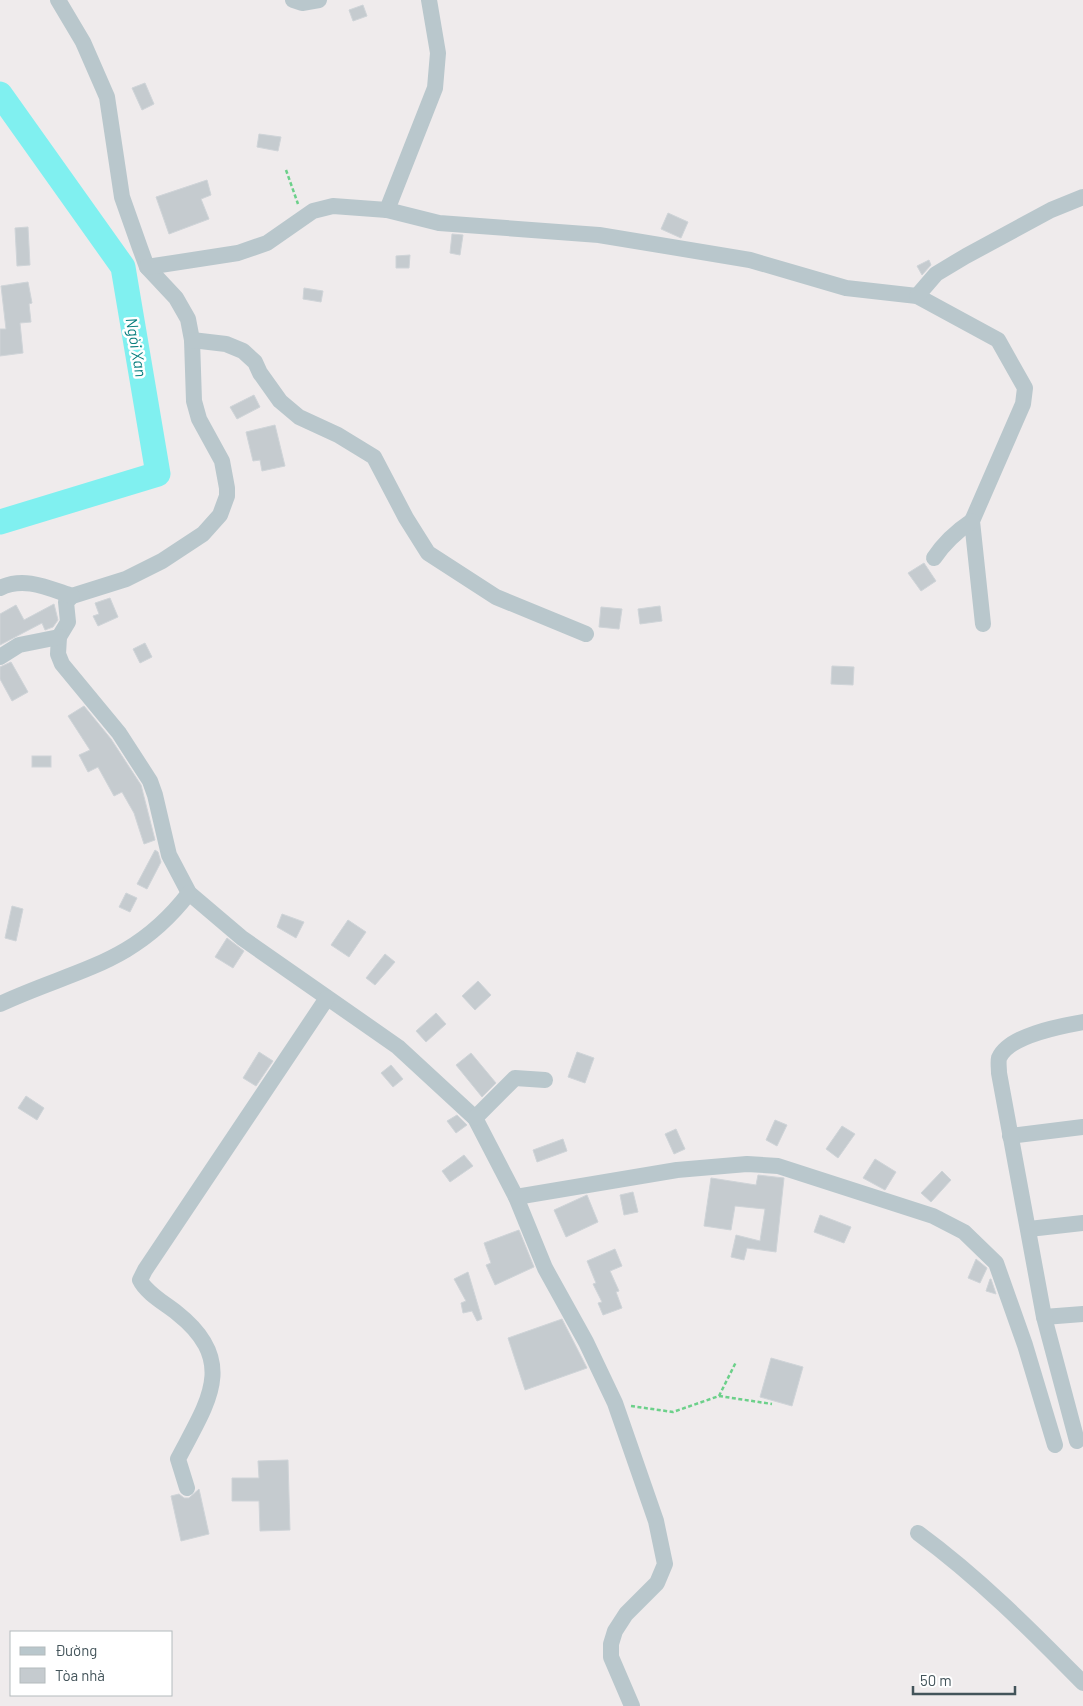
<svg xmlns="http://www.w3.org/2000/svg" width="1083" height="1706" font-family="Barlow,sans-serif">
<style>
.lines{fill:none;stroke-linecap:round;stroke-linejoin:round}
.river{stroke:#80f0f0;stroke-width:25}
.building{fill:#c5cbcf;stroke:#cfd4d8}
.path{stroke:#6cd08a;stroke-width:2.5;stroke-dasharray:4 2.5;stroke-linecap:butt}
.minor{stroke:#b9c7cc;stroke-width:16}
.labels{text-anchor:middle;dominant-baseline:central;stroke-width:5;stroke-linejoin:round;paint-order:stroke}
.water-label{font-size:16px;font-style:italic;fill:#087e7e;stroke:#fff}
</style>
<rect width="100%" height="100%" fill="#efebec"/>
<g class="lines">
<!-- river -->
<polyline class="river" points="0,94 123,267 158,474 0,522"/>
</g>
<!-- building -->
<g class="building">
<polygon points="363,5 367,16 353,21 349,10"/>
<polygon points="145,83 154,104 142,110 132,88"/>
<polygon points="259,134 281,137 278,151 257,147"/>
<polygon points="207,180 211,195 201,199 209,219 169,234 156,197"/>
<polygon points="668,213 688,222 681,238 661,229"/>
<polygon points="28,227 30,265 17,266 15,228"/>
<polygon points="452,234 463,235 460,255 450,253"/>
<polygon points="410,255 409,268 396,268 396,256"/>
<polygon points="929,260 931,265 922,275 917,266"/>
<polygon points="28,282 32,303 29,304 31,322 20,323 23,353 0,356 0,329 6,329 1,286"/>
<polygon points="304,288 323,291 321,302 303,299"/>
<polygon points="254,395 260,407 237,419 230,407"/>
<polygon points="275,425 285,466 262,471 260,460 253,461 246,432"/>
<polygon points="924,563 936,581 921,591 908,573"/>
<polygon points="110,598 118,617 98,626 93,616 99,614 95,603"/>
<polygon points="54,604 58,620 53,627 45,630 42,623 0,645 0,614 16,605 24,620"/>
<polygon points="660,606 662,621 640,624 638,609"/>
<polygon points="601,607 622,609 619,629 599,627"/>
<polygon points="145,643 152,657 140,663 133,649"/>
<polygon points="11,662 28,692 12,701 0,679 0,667"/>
<polygon points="832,666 854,667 853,685 831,684"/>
<polygon points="84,706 111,739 141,785 155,840 144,844 134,813 122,792 114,796 98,767 88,772 79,755 90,750 68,716"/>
<rect x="32" y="756" width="19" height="11"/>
<polygon points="155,850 158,852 161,862 147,889 137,884"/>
<polygon points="126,893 137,898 130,912 119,907"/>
<polygon points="12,906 23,909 16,941 5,938"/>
<polygon points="282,914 304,922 296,938 277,927"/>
<polygon points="348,920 366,932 349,957 331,945"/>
<polygon points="227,938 244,951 233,968 215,957"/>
<polygon points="385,954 395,962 375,985 366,978"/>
<polygon points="478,981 491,995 475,1010 462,996"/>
<polygon points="436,1013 446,1024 426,1042 416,1031"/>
<polygon points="259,1052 273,1061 256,1086 243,1078"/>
<polygon points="577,1052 594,1058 585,1083 568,1077"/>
<polygon points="471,1053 496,1083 482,1097 456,1065"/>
<polygon points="391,1065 403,1079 393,1087 381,1073"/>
<polygon points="26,1096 44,1108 37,1120 18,1108"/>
<polygon points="457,1115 467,1125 456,1133 447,1121"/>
<polygon points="775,1120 787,1125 777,1146 766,1140"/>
<polygon points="842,1126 855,1134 838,1158 826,1149"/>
<polygon points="676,1129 685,1149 674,1154 665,1134"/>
<polygon points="563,1139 567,1151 537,1162 533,1150"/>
<polygon points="464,1155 473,1166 450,1182 442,1171"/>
<polygon points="875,1159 896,1172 885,1190 863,1178"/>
<polygon points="942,1171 951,1180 931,1202 921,1193"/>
<polygon points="758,1175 784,1178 776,1252 747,1248 744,1260 731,1257 736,1235 760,1241 765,1209 735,1206 731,1230 704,1226 711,1178 756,1185"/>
<polygon points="633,1192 638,1212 624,1215 620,1195"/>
<polygon points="587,1195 598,1222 566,1237 554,1210"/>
<polygon points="820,1215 851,1227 844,1243 814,1232"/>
<polygon points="519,1230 534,1267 495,1285 486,1265 491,1263 484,1243"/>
<polygon points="615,1249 622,1266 610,1271 619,1291 616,1292 622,1308 603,1315 598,1303 602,1302 593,1284 596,1283 587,1261"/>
<polygon points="976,1259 987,1268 980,1283 968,1278"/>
<polygon points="468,1272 482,1319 477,1321 472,1311 463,1313 461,1303 466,1301 454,1279"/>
<polygon points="990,1279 991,1279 996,1294 986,1291"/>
<polygon points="562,1319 587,1368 525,1390 508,1338"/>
<polygon points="771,1358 803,1367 792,1406 760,1397"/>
<polygon points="288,1460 290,1530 260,1531 259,1501 232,1501 232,1478 259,1478 258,1461"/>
<polygon points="199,1489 209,1534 181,1541 171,1496 179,1494 184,1498 189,1498"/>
</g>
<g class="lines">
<!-- path -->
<g class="path">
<polyline points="286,170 298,204"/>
<polyline points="719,1396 772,1404"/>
<polyline points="631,1406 673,1412 719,1396 736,1362"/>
</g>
<!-- minor -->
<g class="minor">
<polyline points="58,0 83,42 107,97 122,197 140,248 147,267 176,298 188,319 192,340 194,401 199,419 222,461 227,488 227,496 220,515 203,534 162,561 126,579 72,596 66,602 68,622 59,637 58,654 62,664 119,733 150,781 155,795 169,855 189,893 242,938 398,1047 475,1118 516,1197 545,1268 586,1342 615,1403 656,1521 665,1564 657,1583 626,1614 615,1631 611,1644 611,1657 632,1706"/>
<polyline points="293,0 302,3 319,0"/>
<polyline points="387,210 435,88 438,53 429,0"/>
<polyline points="147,267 238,253 267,243 313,211 333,206 387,210 439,223 599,235 750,260 846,288 917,296 998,340 1025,388 1023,404 972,521 983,624"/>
<polyline points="917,296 936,274 966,256 1051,210 1083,197"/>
<polyline points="192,340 226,344 243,351 255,362 260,373 280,401 299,417 338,435 374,457 406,518 428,553 496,597 586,634"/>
<path d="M934,558C944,543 957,531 972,521"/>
<path d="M0,588C24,576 48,588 72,596"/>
<polyline points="0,657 19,645 59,637"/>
<path d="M0,1004C75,969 134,965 189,893"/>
<polyline points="475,1118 515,1078 545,1080"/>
<polyline points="1010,1136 1083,1127"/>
<polyline points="516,1197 677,1170 747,1164 778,1166 933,1216 964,1232 996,1263 1025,1345 1055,1445"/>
<polyline points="1029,1229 1083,1223"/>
<polyline points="1044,1317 1083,1314"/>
<path d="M1077,1441L1044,1317L999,1073C999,1068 998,1062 999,1058C1009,1035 1061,1026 1083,1022"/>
<path d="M187,1488L178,1459C207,1403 239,1362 177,1313C166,1304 146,1293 140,1280L145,1270L327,998"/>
<path d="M918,1533C978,1577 1031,1630 1083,1683"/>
</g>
</g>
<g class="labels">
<!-- water labels -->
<g class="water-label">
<text transform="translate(137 347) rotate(80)">Ngòi Xan</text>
</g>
</g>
<!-- legend -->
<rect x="10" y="1631" width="162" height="65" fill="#ffffff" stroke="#b4bbbd"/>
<rect x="20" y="1647" width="25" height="8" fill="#b9c7cc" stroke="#b4bbbd"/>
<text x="55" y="1656" font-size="15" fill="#43545a">Đường</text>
<rect x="20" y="1668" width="25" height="15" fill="#c5cbcf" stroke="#b4bbbd"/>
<text x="55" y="1681" font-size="15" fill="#43545a">Tòa nhà</text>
<!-- scale -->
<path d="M913 1686v8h102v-8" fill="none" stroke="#43545a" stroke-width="2.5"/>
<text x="920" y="1686" font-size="15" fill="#43545a" stroke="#ffffff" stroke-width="4" paint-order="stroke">50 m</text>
</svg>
